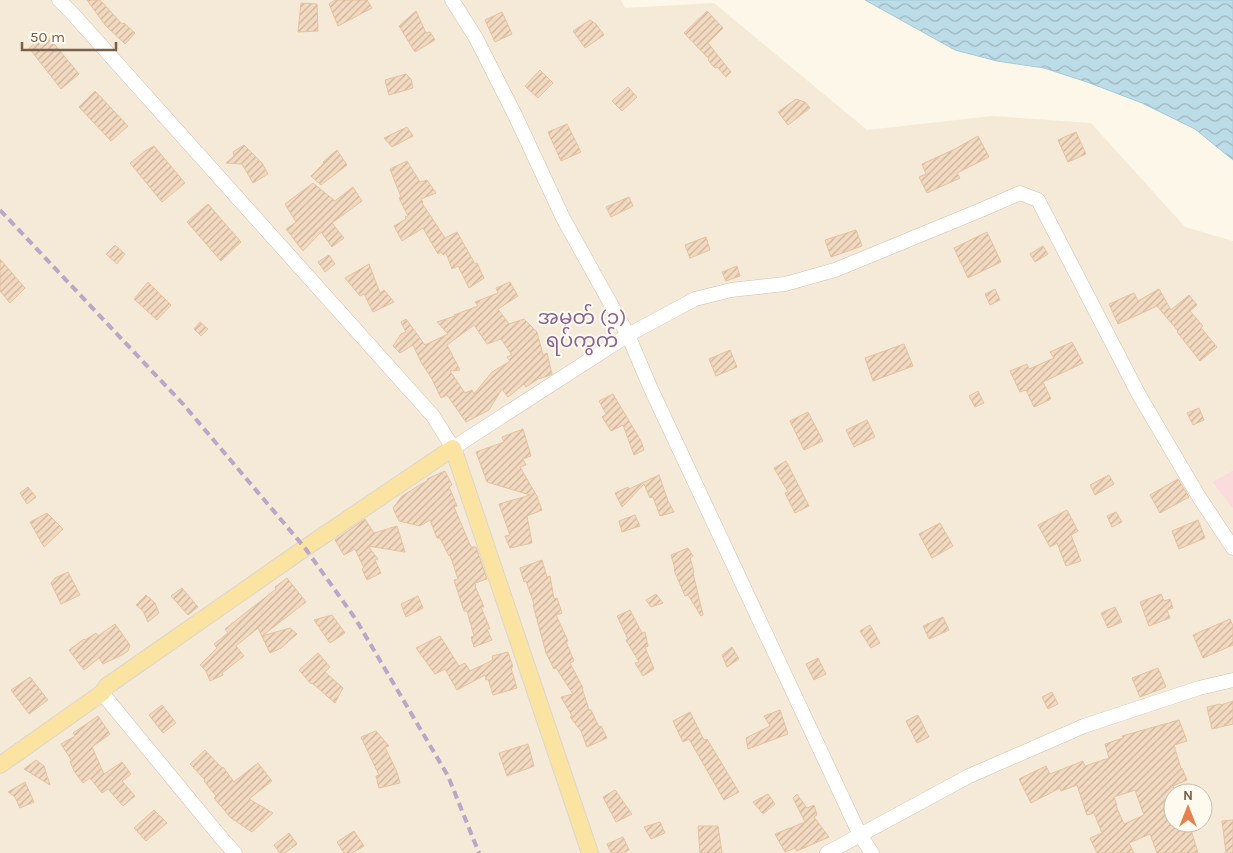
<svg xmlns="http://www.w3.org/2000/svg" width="1233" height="853" font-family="Karla,'Noto Sans Myanmar',sans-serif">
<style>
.residential{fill:#f4ead7;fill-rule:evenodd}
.medical{fill:#fbdcdc}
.water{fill:url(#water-waves);stroke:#a2cbd9}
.building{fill:url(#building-hatch);stroke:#e5c2a0;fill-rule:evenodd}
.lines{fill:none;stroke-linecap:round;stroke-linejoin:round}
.minor-casing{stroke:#cfc0ae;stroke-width:15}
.major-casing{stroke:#dcd6d0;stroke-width:18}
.minor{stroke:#fff;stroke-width:14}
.major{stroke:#fbe3a1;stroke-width:16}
.rail{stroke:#bba6c7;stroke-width:4;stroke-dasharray:8 5;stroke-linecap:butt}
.labels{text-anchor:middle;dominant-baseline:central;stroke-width:4;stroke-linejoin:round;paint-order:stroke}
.quarter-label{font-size:20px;fill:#896493;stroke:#fffaef}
</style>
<defs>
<pattern id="water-waves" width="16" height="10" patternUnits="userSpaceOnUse" patternTransform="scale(1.25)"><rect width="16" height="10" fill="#bcdce7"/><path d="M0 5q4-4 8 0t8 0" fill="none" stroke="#9eb6bd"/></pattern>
<pattern id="building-hatch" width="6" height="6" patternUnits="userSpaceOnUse" patternTransform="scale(1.25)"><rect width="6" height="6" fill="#f2d9c0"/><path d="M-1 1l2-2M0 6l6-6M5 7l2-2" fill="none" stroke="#c9b39e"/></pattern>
</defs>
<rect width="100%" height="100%" fill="#fdf7e9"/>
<!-- residential -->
<path class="residential" d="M0,0H621L625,8L714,3L867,130L992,116L1091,123L1185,227L1233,241V470L1212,482L1233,509V853H0ZM1173,793H1203V823H1173Z"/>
<!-- medical -->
<polygon class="medical" points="1233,470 1233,509 1212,482"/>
<!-- water -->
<polygon class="water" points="865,0 1233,0 1233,160 1195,129 1142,103 1087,82 1044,68 997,61 955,50"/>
<!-- building -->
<g class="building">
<polygon points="87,0 100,0 122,24 124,23 135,33 125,44 105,25"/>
<polygon points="335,0 367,0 372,8 338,26 329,4"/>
<polygon points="301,3 317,4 318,31 298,32"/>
<polygon points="416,11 426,33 430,32 435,40 415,52 399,26"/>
<polygon points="707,11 723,28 708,43 731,72 726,77 717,67 715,68 708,60 709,59 684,33"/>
<polygon points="502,12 512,34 495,42 485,20"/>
<polygon points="590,20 596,24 604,35 585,48 573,31"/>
<polygon points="46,34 79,74 61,89 29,48"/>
<polygon points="540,70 553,83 538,98 525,86"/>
<polygon points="406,74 411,79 413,88 389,95 385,80"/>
<polygon points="628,87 637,97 622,111 612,101"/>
<polygon points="95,91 128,126 111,141 79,107"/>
<polygon points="796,99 805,102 810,108 788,125 778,112"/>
<polygon points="567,124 581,152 561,161 548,132"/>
<polygon points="407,127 413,136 392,147 384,138"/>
<polygon points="1076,132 1086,154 1068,162 1058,140"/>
<polygon points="978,136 989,157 957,173 960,178 927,193 919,177 926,174 922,164 955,149"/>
<polygon points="244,145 262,163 268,174 253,183 242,164 226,163 234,156 233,152"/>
<polygon points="154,146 185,183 162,202 130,163 145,151"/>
<polygon points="337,150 347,165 321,185 311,176 324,163 323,162"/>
<polygon points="407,161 420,182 427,180 436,193 421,199 423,202 422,203 445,238 457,232 475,264 477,263 484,278 469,288 458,266 452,269 446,253 443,255 441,252 438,254 423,228 402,241 394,226 406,219 405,217 408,216 399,198 401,197 390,169"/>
<polygon points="313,183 335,201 353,187 362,201 332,223 344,238 332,247 321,232 303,251 286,229 296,222 285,204"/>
<polygon points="629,197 633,206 611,217 606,207"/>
<polygon points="208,204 241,242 221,261 187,222"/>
<polygon points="856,230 862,246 831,257 825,240"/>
<polygon points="987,232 1001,262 968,278 954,248"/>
<polygon points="706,237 710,250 690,258 685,245"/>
<polygon points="115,245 125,254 117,264 106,254"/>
<polygon points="1043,246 1048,254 1035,262 1030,254"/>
<polygon points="329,255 335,264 325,272 318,262"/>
<polygon points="0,259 25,288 10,303 0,291"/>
<polygon points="369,264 380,293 384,290 394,302 373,312 364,294 360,296 345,278"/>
<polygon points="737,266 740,276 726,281 722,272"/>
<polygon points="148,282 171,305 157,320 134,299"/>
<path d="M510,282L518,296L498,309L509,324L524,319L537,332L543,355L547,353L552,374L548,376L538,379L526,387L524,384L508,397L502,389L489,410L466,422L447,395L441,398L432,379L421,362L413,345L400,353L393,346L401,334L406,332L401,322L406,319L425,345L448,334L437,322L455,316L454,315L478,306L475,302L498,293L496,288ZM474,325L487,344L501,339L512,355L507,357L510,361L492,372L474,394L472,390L465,393L450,371L460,370L447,345Z"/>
<polygon points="995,289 1000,300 990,305 985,294"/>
<polygon points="1159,289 1171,310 1189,295 1197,305 1190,311 1203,326 1201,328 1217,347 1200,361 1177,332 1178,331 1157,306 1118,324 1109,304 1134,293 1138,301"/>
<polygon points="200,322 208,329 201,336 194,329"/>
<polygon points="1072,342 1083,363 1043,382 1051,399 1034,407 1026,390 1020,392 1010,371 1027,364 1029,369 1054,358 1050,352"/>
<polygon points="904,344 913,366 873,381 865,358"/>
<polygon points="730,350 737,367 716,376 709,359"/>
<polygon points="978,391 984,403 975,407 969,396"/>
<polygon points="613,394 641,441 644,450 634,455 623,425 611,431 602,417 606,414 599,401"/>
<polygon points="1199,408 1204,420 1193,425 1187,413"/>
<polygon points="808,412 823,441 804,450 790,421"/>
<polygon points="867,420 875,437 854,447 846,430"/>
<polygon points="523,429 531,456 523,459 526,465 520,467 538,498 537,497 542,510 527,516 532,543 510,548 505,536 510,535 499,504 530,495 487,482 476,452 504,442 502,437"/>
<polygon points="786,461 809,506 795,513 785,493 788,492 774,468"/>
<polygon points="445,471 452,485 449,487 457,506 454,507 471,547 476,547 487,579 475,583 476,585 475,586 484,607 481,607 490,629 487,629 492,640 474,647 471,637 474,636 467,611 464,611 454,580 458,579 450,555 449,556 440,538 437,538 430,520 420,526 399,521 393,508 402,496 428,480 427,479"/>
<polygon points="659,475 668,501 674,512 660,516 653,497 650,498 644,484 622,507 615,493 628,487 629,489"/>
<polygon points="1109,475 1114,484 1095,495 1090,485"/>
<polygon points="1178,479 1189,497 1160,513 1150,495"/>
<polygon points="28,487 36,497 27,504 20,493"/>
<polygon points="1067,510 1078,531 1071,535 1081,561 1066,566 1057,543 1050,547 1038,525"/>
<polygon points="1116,512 1122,522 1112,527 1107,516"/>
<polygon points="47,513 63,529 44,547 30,522"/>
<polygon points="635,515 640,526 622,532 619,521"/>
<polygon points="365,519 374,533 397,526 405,552 368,546 378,559 375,560 381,573 367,580 362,569 364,568 355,549 344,555 335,540"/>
<polygon points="1198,520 1205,538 1179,549 1172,531"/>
<polygon points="940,523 953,546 932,558 919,534"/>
<polygon points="688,548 693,556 690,558 694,572 693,573 703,615 701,616 688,595 685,596 674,570 675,569 671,555"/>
<polygon points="542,560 547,577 550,576 554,599 557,598 562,613 556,615 568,641 566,642 574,661 570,663 583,688 582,688 589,710 591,710 599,727 601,726 607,738 587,747 581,731 570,717 572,716 561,697 573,694 556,668 554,669 546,653 533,605 534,604 526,581 524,582 520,568"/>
<polygon points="68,572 80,595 61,604 51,583 55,578"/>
<polygon points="287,578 306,602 262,636 290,628 297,634 281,648 270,653 258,628 236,646 244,656 222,673 223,675 210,681 206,671 200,665 217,648 214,644 228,633 225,629 276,589 275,587"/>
<polygon points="182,588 198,607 188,615 171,596"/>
<polygon points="656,594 663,603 651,607 646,600"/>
<polygon points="1161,594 1164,601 1170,599 1173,608 1167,610 1170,618 1149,626 1140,602"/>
<polygon points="146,595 155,603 159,613 148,622 143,611 136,605"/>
<polygon points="418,596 423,608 406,617 401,604"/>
<polygon points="1115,607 1122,622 1108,628 1101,613"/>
<polygon points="630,610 642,633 645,632 648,646 645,647 654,669 643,676 635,663 639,662 626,640 628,639 617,616"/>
<polygon points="332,615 345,633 330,643 314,620"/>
<polygon points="943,617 949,630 929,639 923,626"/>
<polygon points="1230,619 1233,626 1233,645 1203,658 1193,635"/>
<polygon points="115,624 130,645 128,651 122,655 103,664 99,658 84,670 69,650 84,639 85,640 96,633 98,636"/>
<polygon points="870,625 880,643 871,648 860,631"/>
<polygon points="440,636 459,666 465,663 470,671 493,660 492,656 508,652 513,667 511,668 517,688 493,695 488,679 486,680 485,675 457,690 445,669 435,674 416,648"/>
<polygon points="732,647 739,659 727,667 722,655"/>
<polygon points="318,653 330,667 325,672 343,688 335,703 312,683 311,684 299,670"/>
<polygon points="818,658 826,674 814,680 806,664"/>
<polygon points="1158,668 1166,687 1140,697 1132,678"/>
<polygon points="30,677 48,700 29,714 11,690"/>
<polygon points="1052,692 1058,704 1048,709 1042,697"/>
<polygon points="1233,701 1233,724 1212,729 1207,707 1220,704 1221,705"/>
<polygon points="162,705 176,723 163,733 149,715"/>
<polygon points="780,710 788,734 748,749 746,738 770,726 764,716"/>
<polygon points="690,712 704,740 707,739 739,792 724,800 689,739 683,742 673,721"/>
<polygon points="918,715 929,737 917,743 906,721"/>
<polygon points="98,716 110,734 92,747 104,774 122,762 131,774 122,781 135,796 123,806 108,789 102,793 90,778 83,783 74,771 70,761 72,761 61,744 75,736 73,733"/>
<path d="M1179,720L1187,741L1174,745L1181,769L1182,768L1187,780L1173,786L1175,793H1173V823H1189L1198,853H1157L1150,834L1129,843L1134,853H1097L1090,838L1102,833L1094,813L1087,815L1077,785L1061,791L1060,788L1031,803L1019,779L1046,766L1050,774L1083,761L1085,766L1109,758L1105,744L1123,738L1122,736ZM1135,790L1144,815L1124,824L1116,806L1117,805L1114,797Z"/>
<polygon points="376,731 389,746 385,747 397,772 400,783 379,788 376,776 379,775 361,737"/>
<polygon points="528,744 534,766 507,776 499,753"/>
<polygon points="205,750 222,768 223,767 234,782 258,763 272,781 249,799 273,813 252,832 231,818 214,798 216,796 204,781 205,780 190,764"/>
<polygon points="36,760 44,766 50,785 24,769"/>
<polygon points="25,782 34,802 20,808 15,797 8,792"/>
<polygon points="615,790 632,814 616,822 603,797"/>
<polygon points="768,794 775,804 763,814 753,802"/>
<polygon points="797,794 807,808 814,805 817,815 814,817 829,837 797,851 795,848 785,852 775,834 805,822 793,798"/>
<polygon points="154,810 167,823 146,841 134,828"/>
<polygon points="1233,820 1233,853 1226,853 1222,821"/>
<polygon points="660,822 665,833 651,839 644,827"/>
<polygon points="698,826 718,826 722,853 700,853"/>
<polygon points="354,831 364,846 352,853 344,853 337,842"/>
<polygon points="289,833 297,844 285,853 280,853 274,845"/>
<polygon points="623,837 629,850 623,853 611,853 607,844"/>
</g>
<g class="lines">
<!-- minor casing -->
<g class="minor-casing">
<g id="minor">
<polyline points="59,0 72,13 433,416 453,448 628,335 695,299 731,290 785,284 835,270 981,210 1020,193 1038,200 1139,395 1199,497 1233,548"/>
<polyline points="452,0 476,38 515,115 563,218 628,335 651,389 860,835 872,853"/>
<polyline points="102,693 223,840 235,853"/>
<polyline points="827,853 969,776 1084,726 1199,688 1233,680"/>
</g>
</g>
<!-- major casing -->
<g class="major-casing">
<polyline id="major" points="0,765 102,693 107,686 305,548 453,448 590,853"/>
</g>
<!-- minor -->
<use href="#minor" class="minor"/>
<!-- major -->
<use href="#major" class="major"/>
<!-- rail -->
<polyline class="rail" points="0,210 183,404 305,548 355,618 448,776 479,853"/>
</g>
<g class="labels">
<!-- quarter labels -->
<g class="quarter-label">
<text x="582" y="317">အမှတ် (၁)<tspan x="582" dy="23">ရပ်ကွက်</tspan></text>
</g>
</g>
<!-- north arrow -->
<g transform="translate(1188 808)"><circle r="24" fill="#fffaef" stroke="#c9bcae"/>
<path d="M0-4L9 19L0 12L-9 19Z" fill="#e6804e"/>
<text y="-8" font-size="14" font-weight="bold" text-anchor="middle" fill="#78604c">N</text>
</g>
<!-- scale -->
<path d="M22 42v8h94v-8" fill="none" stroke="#78604c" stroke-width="2.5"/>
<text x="30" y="42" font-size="15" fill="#78604c" stroke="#fffaef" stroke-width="4" paint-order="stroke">50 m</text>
</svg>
